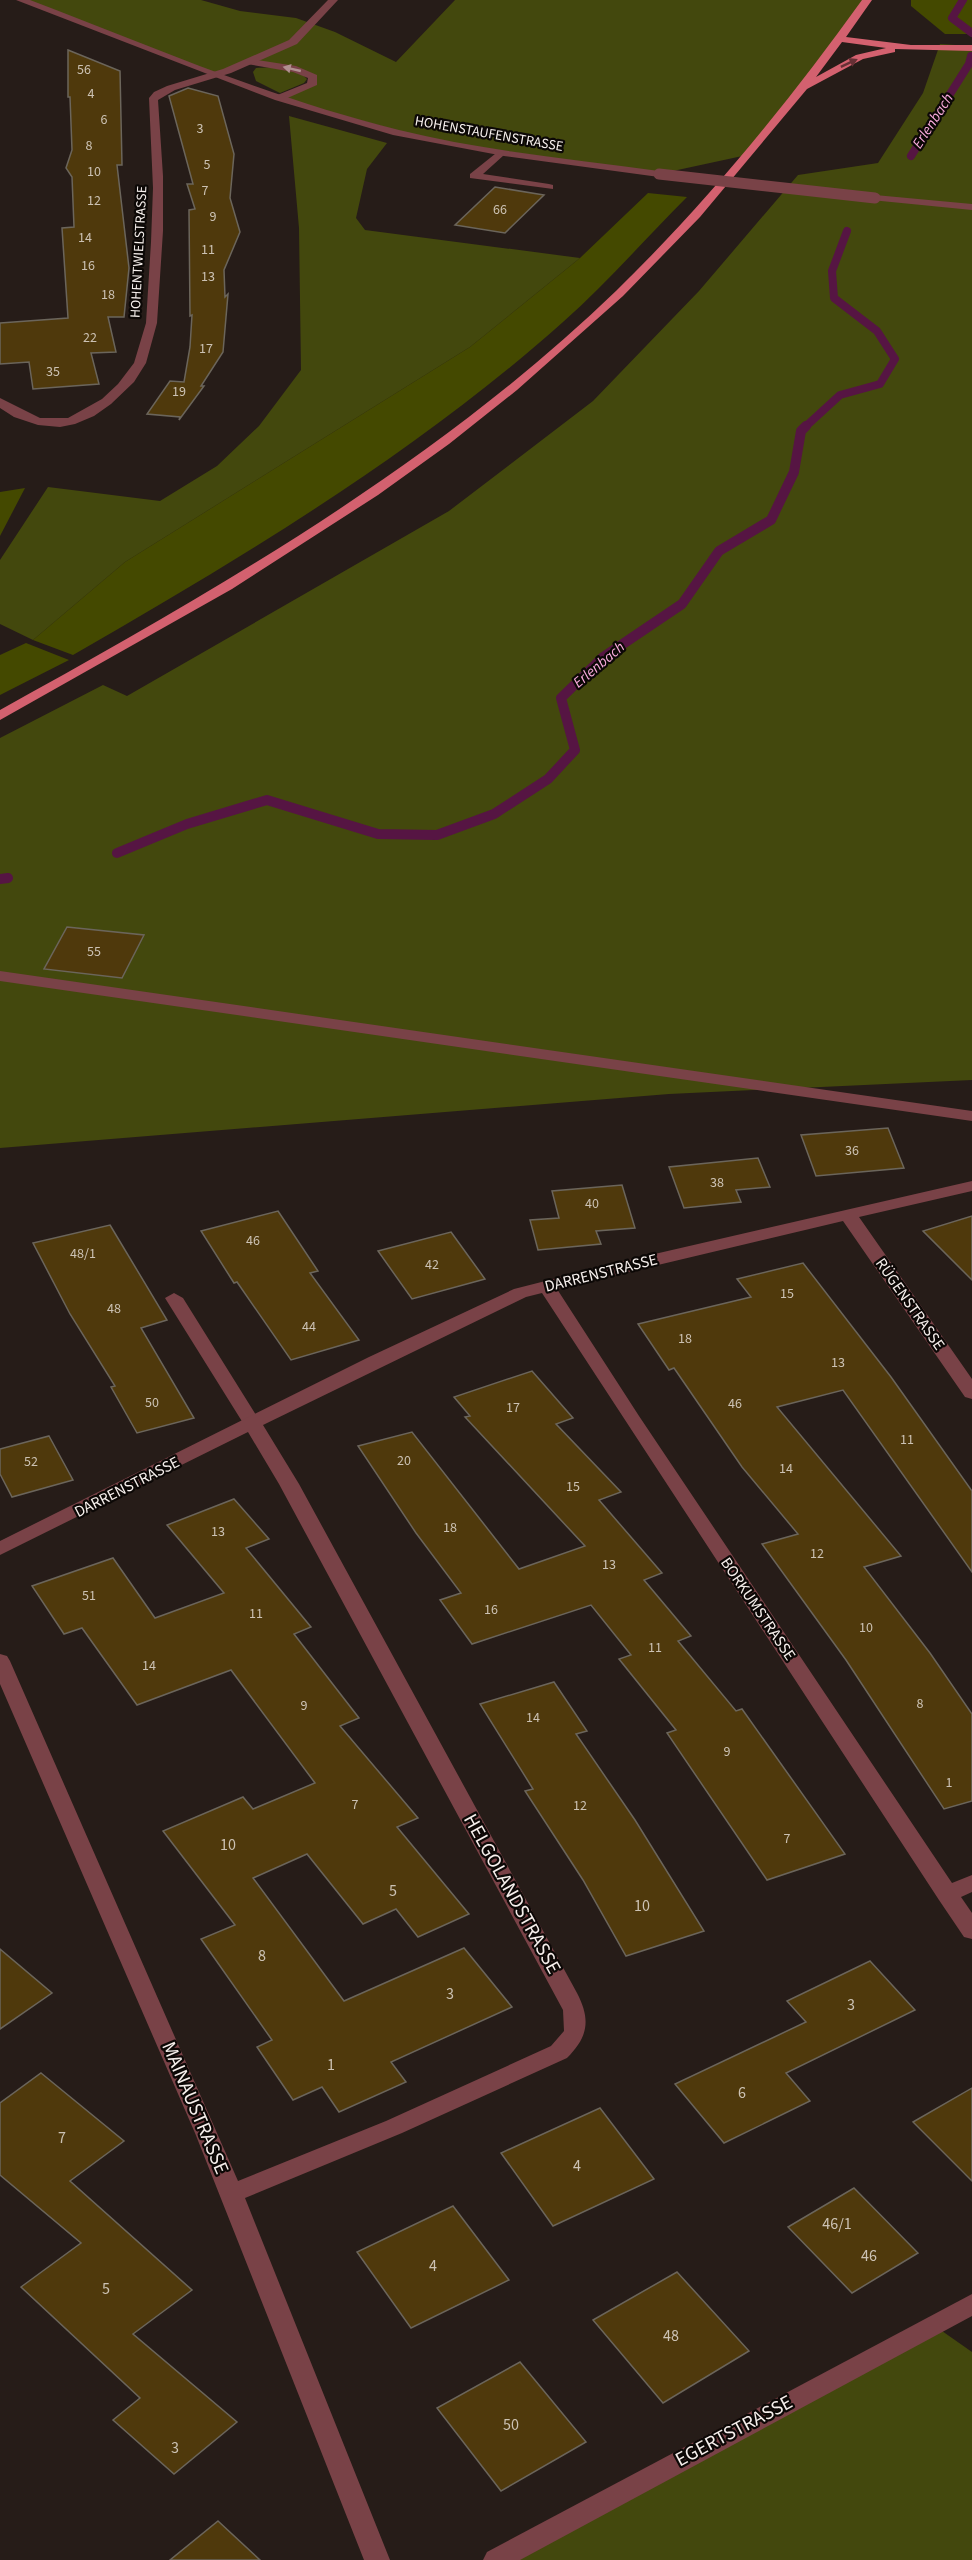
<svg xmlns="http://www.w3.org/2000/svg" width="972" height="2560" font-family="'Source Sans 3',sans-serif">
<style>
.green{fill:#43480d}
.forest{fill:#444900}
.lines{fill:none;stroke-linecap:round;stroke-linejoin:round}
.stream-far1{stroke:#561543;stroke-width:8}
.stream{stroke:#561543;stroke-width:10}
.building{fill:#4f390c;stroke:#6b655b;stroke-width:1.5}
.service{fill:#794247;fill-rule:evenodd}
.minor{fill:#794247;fill-rule:evenodd}
.tertiary{fill:#794247;fill-rule:evenodd}
.primary{fill:#d3616f;fill-rule:evenodd}
.tertiary-bridge{stroke:#794247;stroke-width:11}
.oneway{fill:#663035}
.oneway2{fill:#b19091}
.labels{text-anchor:middle;dominant-baseline:central;stroke-width:4.5;stroke-linejoin:round;paint-order:stroke}
.number-label{font-size:14px;fill:#ccc2b4}
.far-street-label{font-size:14px;fill:#f6efec;stroke:#0c0806}
.far-water-label{font-size:15px;font-style:italic;fill:#f9aadc;stroke:#0c0806}
.street-label{font-size:16px;fill:#f6efec;stroke:#0c0806}
.near-number-label{font-size:16px;fill:#ccc2b4}
.near-street-label{font-size:20px;fill:#f6efec;stroke:#0c0806}
</style>
<rect width="100%" height="100%" fill="#261c18"/>
<!-- green -->
<g class="green">
<polygon points="23,0 201,0 240,11 296,18 335,32 396,62 455,0 867,0 747,155 659,174 432,140 279,98 312,85 306,72 251,62 218,74"/>
<polygon points="940,44 972,46 972,1080 669,1094 0,1148 0,738 103,685 127,696 449,511 593,401 699,291 798,175 878,163 923,93"/>
<path d="M256,68C270,67 297,66 307,79L304,83L280,93L256,81L253,72Z"/>
<polygon points="289,116 387,143 367,169 356,218 365,230 580,258 470,347 125,562 33,640 0,624 0,560 48,487 160,501 217,466 259,426 301,370 299,228"/>
<polygon points="932,2324 972,2352 972,2560 496,2560"/>
</g>
<!-- forest -->
<g class="forest">
<polygon points="911,0 972,0 972,34 945,34 911,6"/>
<path d="M648,193L687,197C646,238 607,283 563,322C415,454 243,557 73,655L33,640L125,562L470,347L580,258Z"/>
<polygon points="25,488 0,536 0,492"/>
<polygon points="26,643 69,660 0,695 0,655"/>
</g>
<g class="lines">
<!-- stream-far1 -->
<g class="stream-far1">
<polyline points="963,0 952,18 972,33"/>
<polyline points="911,156 969,64 971,56"/>
<polyline points="804,428 840,395 880,384 895,359 877,331 834,298 832,271 847,231"/>
</g>
<!-- stream -->
<g class="stream">
<polyline points="117,853 187,824 267,800 378,834 437,835 494,814 548,779 575,750 561,698 602,658 682,604 719,551 771,520 794,472 801,431 806,426"/>
<polyline points="0,879 8,878"/>
</g>
</g>
<!-- building -->
<g class="building">
<polygon points="68,50 120,71 122,165 117,165 129,268 124,317 108,317 116,352 91,353 99,384 33,389 29,362 0,364 0,323 68,318 62,228 74,227 72,177 66,168 72,150 70,97 68,97"/>
<polygon points="188,88 218,96 234,154 230,198 240,232 224,270 225,297 228,294 223,352 201,386 204,386 179,420 180,417 147,414 170,381 184,382 190,347 192,315 190,316 189,210 195,209 187,184 193,184 169,96"/>
<polygon points="495,187 544,195 505,233 455,225"/>
<polygon points="67,927 144,935 122,978 44,969"/>
<polygon points="888,1128 904,1168 816,1176 801,1135"/>
<polygon points="758,1158 770,1187 736,1190 741,1202 684,1208 669,1167"/>
<polygon points="622,1185 635,1228 596,1231 601,1244 538,1250 530,1220 559,1218 552,1191"/>
<polygon points="278,1211 318,1271 310,1273 359,1340 291,1360 237,1282 234,1283 201,1231"/>
<polygon points="972,1216 972,1280 923,1231"/>
<polygon points="110,1225 167,1320 141,1328 194,1418 137,1433 111,1387 115,1386 70,1314 33,1243"/>
<polygon points="451,1232 485,1279 412,1299 378,1251"/>
<polygon points="803,1263 891,1377 972,1491 972,1572 843,1390 777,1407 901,1556 864,1567 930,1653 972,1714 972,1801 944,1809 846,1660 762,1544 798,1534 742,1467 674,1368 669,1370 638,1324 751,1297 737,1279"/>
<polygon points="532,1371 573,1418 556,1424 621,1492 599,1500 662,1573 644,1580 691,1636 678,1641 736,1711 742,1709 845,1854 767,1880 667,1733 676,1730 619,1659 631,1655 591,1605 472,1644 440,1600 461,1593 416,1533 358,1446 412,1432 519,1569 585,1546 465,1417 470,1416 454,1397"/>
<polygon points="49,1436 73,1480 12,1497 0,1474 0,1449"/>
<polygon points="234,1499 269,1539 246,1548 311,1627 294,1634 359,1718 340,1726 418,1818 397,1827 469,1914 418,1937 396,1909 363,1924 307,1854 253,1878 344,2001 464,1948 512,2007 391,2062 406,2082 339,2112 322,2087 293,2100 257,2047 272,2040 201,1939 235,1925 163,1831 243,1797 253,1809 315,1783 231,1670 137,1705 82,1628 64,1634 32,1586 113,1558 155,1618 224,1593 167,1525"/>
<polygon points="554,1682 587,1731 576,1734 635,1820 704,1931 626,1956 583,1880 525,1791 533,1789 480,1704"/>
<polygon points="0,1949 52,1993 0,2029"/>
<polygon points="870,1961 915,2010 786,2073 810,2101 724,2143 675,2084 806,2022 787,2001"/>
<polygon points="41,2073 124,2141 70,2181 192,2290 133,2334 237,2422 174,2474 113,2420 140,2398 21,2287 81,2243 0,2175 0,2103"/>
<polygon points="972,2088 972,2181 913,2122"/>
<polygon points="600,2108 654,2179 553,2226 501,2153"/>
<polygon points="854,2188 918,2253 852,2293 788,2227"/>
<polygon points="453,2206 509,2280 411,2328 357,2252"/>
<polygon points="677,2272 749,2351 663,2403 593,2320"/>
<polygon points="520,2362 586,2442 501,2491 437,2408"/>
<polygon points="218,2521 260,2560 170,2560"/>
</g>
<g class="lines">
<!-- service -->
<g class="service">
<polygon points="251,59 296,66 317,75 317,85 283,100 275,100 275,96 307,83 308,78 293,72 247,64 246,62"/>
<polygon points="500,150 504,151 504,155 483,174 549,184 553,185 553,189 470,178 470,174"/>
<polygon points="0,971 972,1111 972,1121 0,981"/>
<polygon points="174,1293 183,1298 261,1423 259,1427 245,1427 243,1423 165,1298"/>
</g>
<!-- minor -->
<g class="minor">
<polygon points="328,0 338,0 297,44 231,73 175,90 158,100 163,176 163,231 157,323 146,363 134,382 111,404 94,416 75,424 60,427 38,425 14,417 0,408 0,398 40,418 68,418 102,399 118,384 134,363 146,323 151,242 153,188 149,98 154,92 167,86 223,69 289,40"/>
<path d="M972,1181V1191L859,1217L972,1379V1399L965,1397L843,1221L557,1289L639,1416L952,1883L972,1875V1892L961,1897L972,1913V1939L964,1937L939,1900L542,1293L526,1297L263,1425L299,1484L577,1993C591,2020 588,2037 567,2058L402,2133L245,2198L390,2560H364L195,2133L0,1684V1654L7,1656L10,1661L238,2181L386,2121L551,2046L564,2031L563,2010L279,1484L248,1432L0,1555V1541L369,1357L514,1289L620,1262Z"/>
<polygon points="972,2294 972,2316 520,2560 483,2560 487,2552"/>
</g>
<!-- tertiary -->
<g class="tertiary">
<path d="M16,0H30C151,46 272,99 399,130C484,151 572,159 659,171L664,174L659,177L504,156L393,135L275,100Z"/>
<polygon points="875,195 972,204 972,210 871,200 869,198"/>
</g>
<!-- primary -->
<path class="primary" d="M862,0H872L846,37L911,45H972V51L895,49V52L863,59L807,89L700,217L623,296L517,390L449,444L378,495L232,589L0,720V710C217,590 437,464 617,290C708,201 788,103 862,0ZM842,42L886,48L856,55L816,77Z"/>
<!-- tertiary-bridge -->
<polyline class="tertiary-bridge" points="659,174 875,198"/>
</g>
<!-- one-way arrows -->
<defs><path id="oneway-solid" d="M-6-.8H1V-3.2L6.5 0L1 3.2V.8H-6Z" transform="scale(1.5)"/></defs>
<use class="oneway" href="#oneway-solid" transform="translate(849 63) rotate(-25)"/>
<use class="oneway2" href="#oneway-solid" transform="translate(292 69) rotate(-167)"/>
<g class="labels">
<!-- number labels -->
<g class="number-label">
<text x="84" y="70">56</text>
<text x="91" y="94">4</text>
<text x="104" y="120">6</text>
<text x="200" y="129">3</text>
<text x="89" y="146">8</text>
<text x="207" y="165">5</text>
<text x="94" y="172">10</text>
<text x="205" y="191">7</text>
<text x="94" y="201">12</text>
<text x="500" y="210">66</text>
<text x="213" y="217">9</text>
<text x="85" y="238">14</text>
<text x="208" y="250">11</text>
<text x="88" y="266">16</text>
<text x="208" y="277">13</text>
<text x="108" y="295">18</text>
<text x="90" y="338">22</text>
<text x="206" y="349">17</text>
<text x="53" y="372">35</text>
<text x="179" y="392">19</text>
<text x="94" y="952">55</text>
<text x="852" y="1151">36</text>
<text x="717" y="1183">38</text>
<text x="592" y="1204">40</text>
<text x="253" y="1241">46</text>
<text x="83" y="1254">48/1</text>
<text x="432" y="1265">42</text>
<text x="787" y="1294">15</text>
<text x="114" y="1309">48</text>
<text x="309" y="1327">44</text>
<text x="685" y="1339">18</text>
<text x="838" y="1363">13</text>
<text x="152" y="1403">50</text>
<text x="735" y="1404">46</text>
<text x="513" y="1408">17</text>
<text x="907" y="1440">11</text>
<text x="404" y="1461">20</text>
<text x="31" y="1462">52</text>
<text x="786" y="1469">14</text>
<text x="573" y="1487">15</text>
<text x="450" y="1528">18</text>
<text x="218" y="1532">13</text>
<text x="817" y="1554">12</text>
<text x="609" y="1565">13</text>
<text x="89" y="1596">51</text>
<text x="491" y="1610">16</text>
<text x="256" y="1614">11</text>
<text x="866" y="1628">10</text>
<text x="655" y="1648">11</text>
<text x="149" y="1666">14</text>
<text x="920" y="1704">8</text>
<text x="304" y="1706">9</text>
<text x="533" y="1718">14</text>
<text x="727" y="1752">9</text>
<text x="949" y="1783">1</text>
<text x="355" y="1805">7</text>
<text x="580" y="1806">12</text>
<text x="787" y="1839">7</text>
</g>
<!-- far-street labels -->
<g class="far-street-label">
<text transform="translate(489 134) rotate(10)">HOHENSTAUFENSTRASSE</text>
<text transform="translate(139 252) rotate(-87)">HOHENTWIELSTRASSE</text>
</g>
<!-- far-water labels -->
<g class="far-water-label">
<text transform="translate(933 121) rotate(-57)">Erlenbach</text>
<text transform="translate(599 665) rotate(-40)">Erlenbach</text>
</g>
<!-- street labels -->
<g class="street-label">
<text transform="translate(601 1273) rotate(-14)">DARRENSTRASSE</text>
<text transform="translate(910 1304) rotate(55)">RÜGENSTRASSE</text>
<text transform="translate(127 1487) rotate(-27)">DARRENSTRASSE</text>
<text transform="translate(758 1609) rotate(56)">BORKUMSTRASSE</text>
</g>
<!-- near-number labels -->
<g class="near-number-label">
<text x="228" y="1845">10</text>
<text x="393" y="1891">5</text>
<text x="642" y="1906">10</text>
<text x="262" y="1956">8</text>
<text x="450" y="1994">3</text>
<text x="851" y="2005">3</text>
<text x="331" y="2065">1</text>
<text x="742" y="2093">6</text>
<text x="62" y="2138">7</text>
<text x="577" y="2166">4</text>
<text x="837" y="2224">46/1</text>
<text x="869" y="2256">46</text>
<text x="433" y="2266">4</text>
<text x="106" y="2289">5</text>
<text x="671" y="2336">48</text>
<text x="511" y="2425">50</text>
<text x="175" y="2448">3</text>
</g>
<!-- near-street labels -->
<g class="near-street-label">
<text transform="translate(512 1894) rotate(61)">HELGOLANDSTRASSE</text>
<text transform="translate(195 2108) rotate(67)">MAINAUSTRASSE</text>
<text transform="translate(734 2431) rotate(-28)">EGERTSTRASSE</text>
</g>
</g>
</svg>
